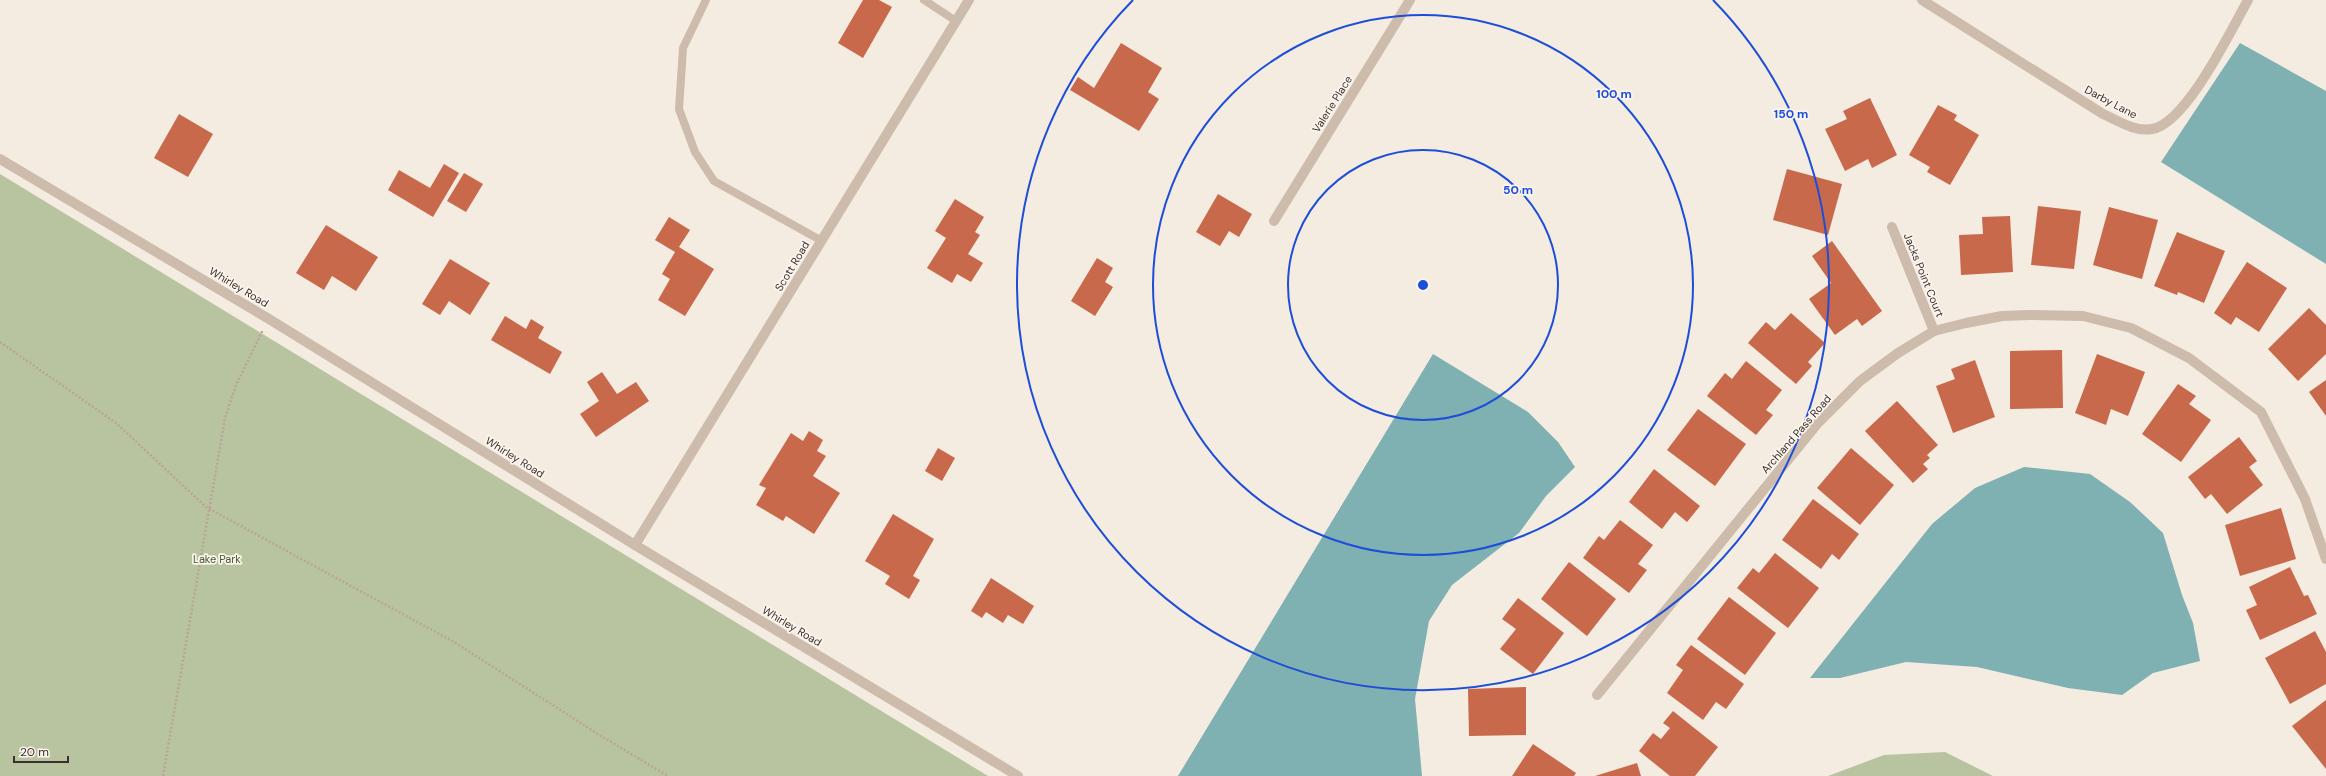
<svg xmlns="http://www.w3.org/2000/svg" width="2326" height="776" font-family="'DM Sans',sans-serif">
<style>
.green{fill:#b8c4a0}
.water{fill:#7fb0b2}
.building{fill:#c8694b}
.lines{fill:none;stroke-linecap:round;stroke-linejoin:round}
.path{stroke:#b9a596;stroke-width:2.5;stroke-dasharray:2 2;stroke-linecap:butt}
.service{stroke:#cdbbac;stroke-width:8}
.minor{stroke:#cdbbac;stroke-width:10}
.ring{fill:none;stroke:#1d4ed8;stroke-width:2}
.labels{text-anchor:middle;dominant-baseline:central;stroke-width:3.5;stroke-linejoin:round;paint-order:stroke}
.street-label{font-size:11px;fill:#3b302b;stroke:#fbf5ee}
.park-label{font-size:11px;fill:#4a5a2e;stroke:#fbf5ee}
.centre{fill:#1d4ed8;stroke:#fbf5ee;stroke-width:2}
.ring-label{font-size:12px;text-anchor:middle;font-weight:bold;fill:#1d4ed8;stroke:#fbf5ee;stroke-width:3.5;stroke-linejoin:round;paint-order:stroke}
</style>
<rect width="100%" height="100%" fill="#f4ebe1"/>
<!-- green -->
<g class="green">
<polygon points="0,174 988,776 0,776"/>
<polygon points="1945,752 1993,776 1828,776 1884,755"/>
</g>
<!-- water -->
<g class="water">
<polygon points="2240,43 2326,91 2326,264 2161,162"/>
<polygon points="1433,354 1528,412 1558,442 1575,467 1546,496 1519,533 1452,585 1429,621 1415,699 1422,776 1178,776"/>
<polygon points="2024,467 2090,474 2130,502 2163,533 2182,595 2193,623 2200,661 2153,673 2122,695 2068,688 1977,667 1906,662 1840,678 1810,678 1932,524 1975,488"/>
</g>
<!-- building -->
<g class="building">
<polygon points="863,0 879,0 892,7 863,58 838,43"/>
<polygon points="1121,43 1162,68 1148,92 1159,99 1139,131 1070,90 1078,77 1094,88"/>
<polygon points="1870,98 1897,155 1872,168 1868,159 1845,171 1825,129 1847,119 1843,111"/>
<polygon points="1938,105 1957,115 1954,120 1979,135 1950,185 1927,172 1930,167 1909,155"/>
<polygon points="179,114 213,134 188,177 154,158"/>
<polygon points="444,164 459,173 433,217 388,190 399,170 430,188"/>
<polygon points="1787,169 1842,184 1828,235 1773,220"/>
<polygon points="464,173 483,184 466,212 447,201"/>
<polygon points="1218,194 1252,214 1239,237 1229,231 1220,246 1196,232"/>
<polygon points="955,199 984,217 975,232 980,235 968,254 983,263 971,282 957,274 952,283 927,268 946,238 935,231"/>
<polygon points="2038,206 2081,211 2074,269 2031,265"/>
<polygon points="2109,207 2158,220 2142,279 2093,265"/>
<polygon points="2010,216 2013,272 1961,275 1959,235 1983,234 1982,217"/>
<polygon points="669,217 690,230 679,247 714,269 685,316 658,300 670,279 662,274 675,252 655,240"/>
<polygon points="326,225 378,257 356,291 332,276 324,290 296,273"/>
<polygon points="2177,232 2225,251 2204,303 2178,292 2177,295 2154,286"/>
<polygon points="1832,241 1882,311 1862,326 1857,319 1835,335 1809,299 1831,283 1812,256"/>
<polygon points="1097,258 1113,268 1105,282 1113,287 1095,316 1071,301"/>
<polygon points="450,259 490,283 470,315 449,301 440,315 422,304"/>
<polygon points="2247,262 2287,288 2259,332 2236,317 2231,325 2214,313"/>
<polygon points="2309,308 2326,325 2326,354 2298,381 2268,349"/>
<polygon points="1791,313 1825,343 1808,362 1812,366 1796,384 1748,343 1766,322 1775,330"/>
<polygon points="505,316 526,329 531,319 544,327 538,338 562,352 550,374 491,340"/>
<polygon points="2062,350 2063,408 2010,409 2010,351"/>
<polygon points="2097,354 2145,372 2128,416 2111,409 2106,425 2075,413"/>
<polygon points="1975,360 1995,417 1953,433 1936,386 1955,379 1951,369"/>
<polygon points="1746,361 1782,390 1766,410 1773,415 1756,435 1707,396 1725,373 1732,379"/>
<polygon points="602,372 617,394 636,382 649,401 596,437 580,414 599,401 587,382"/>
<polygon points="2326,380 2326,416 2309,392"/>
<polygon points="2178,384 2196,396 2189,404 2211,420 2181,462 2142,434"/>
<polygon points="1897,401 1938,445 1927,455 1930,458 1923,464 1928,469 1913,483 1865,431"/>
<polygon points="1698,409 1746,444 1715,486 1667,450"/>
<polygon points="809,431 823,440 817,451 826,456 813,476 840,493 814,534 786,516 783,521 756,505 766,488 759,485 791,433 803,441"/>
<polygon points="2239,437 2257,461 2249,467 2263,485 2227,514 2211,494 2205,499 2188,477"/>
<polygon points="938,448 955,458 942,481 925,471"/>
<polygon points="1851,448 1894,485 1860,525 1817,488"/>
<polygon points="1654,469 1700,506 1687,522 1675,512 1662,529 1629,502"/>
<polygon points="1813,499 1859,534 1839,560 1832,554 1821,569 1782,540"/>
<polygon points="2281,508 2296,559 2240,576 2225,525"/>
<polygon points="893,514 934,539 913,576 920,580 909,599 885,584 890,576 865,561"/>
<polygon points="1620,520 1653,545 1638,564 1647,570 1629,593 1583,558 1599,536 1604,540"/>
<polygon points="1775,553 1819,588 1788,628 1737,588 1753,568 1759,573"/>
<polygon points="1569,562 1616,599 1587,636 1541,599"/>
<polygon points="2290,567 2304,596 2308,595 2317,614 2260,640 2246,610 2257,605 2249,587"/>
<polygon points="991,578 1034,606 1023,624 1008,615 1003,623 986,612 982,618 971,611"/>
<polygon points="1729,597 1776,633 1745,675 1697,639"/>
<polygon points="1518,598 1564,633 1533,674 1500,649 1516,629 1502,619"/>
<polygon points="2315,631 2326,652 2326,684 2290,704 2265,658"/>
<polygon points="1691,645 1744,684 1726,709 1716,702 1703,720 1667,693 1683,670 1676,665"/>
<polygon points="1526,687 1526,735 1469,736 1468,689"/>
<polygon points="2326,700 2326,769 2292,726"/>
<polygon points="1673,711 1718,747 1695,776 1670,776 1639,751 1653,733 1661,739 1670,728 1663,723"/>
<polygon points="1533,744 1576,773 1574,776 1512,776"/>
<polygon points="1637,763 1641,776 1595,776"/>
</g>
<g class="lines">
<!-- path -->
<g class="path">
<polyline points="0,342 116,423 206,507 454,642 601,736 668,776"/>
<polyline points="163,776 225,418 236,385 263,330"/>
</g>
<!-- service -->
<g class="service">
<polyline points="706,0 683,48 679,109 695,152 714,181 822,241"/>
<polyline points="924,0 956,21"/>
</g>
<!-- minor -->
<g class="minor">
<path d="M1922,0L2103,114C2119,121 2134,132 2152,129C2186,124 2231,30 2248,0"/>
<polyline points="0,159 269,319 635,545 1018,776"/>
<polyline points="1274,221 1410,0"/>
<polyline points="1892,227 1934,331"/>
<polyline points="635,545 969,0"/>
<polyline points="1597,695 1817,424 1860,381 1898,353 1934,331 1966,323 2002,316 2030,315 2083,316 2131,328 2189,358 2261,412 2305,499 2326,559"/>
</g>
</g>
<!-- distance rings -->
<g class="ring">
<circle cx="1423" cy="285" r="135"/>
<circle cx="1423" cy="285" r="270"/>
<path d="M1713 0A406 406 0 1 1 1133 0"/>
</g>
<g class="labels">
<!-- street labels -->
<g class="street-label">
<text transform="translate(2111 102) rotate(28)">Darby Lane</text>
<text transform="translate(1332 104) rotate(-58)">Valerie Place</text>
<text transform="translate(792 266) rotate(-59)">Scott Road</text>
<text transform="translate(1924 275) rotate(68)">Jacks Point Court</text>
<text transform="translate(239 287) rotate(31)">Whirley Road</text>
<text transform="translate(1796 434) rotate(-49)">Archland Pass Road</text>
<text transform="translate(515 457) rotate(32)">Whirley Road</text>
<text transform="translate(792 626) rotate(31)">Whirley Road</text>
</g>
<!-- park labels -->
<g class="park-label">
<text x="217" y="559">Lake Park</text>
</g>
</g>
<circle cx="1423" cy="285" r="6" class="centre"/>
<g class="ring-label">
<text x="1614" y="98">100 m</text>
<text x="1791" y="118">150 m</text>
<text x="1518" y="194">50 m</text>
</g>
<!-- scale -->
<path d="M14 756v6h54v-6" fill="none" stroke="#3b302b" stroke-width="2"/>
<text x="20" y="756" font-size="12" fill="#3b302b" stroke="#fbf5ee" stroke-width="3" paint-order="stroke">20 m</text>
</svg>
